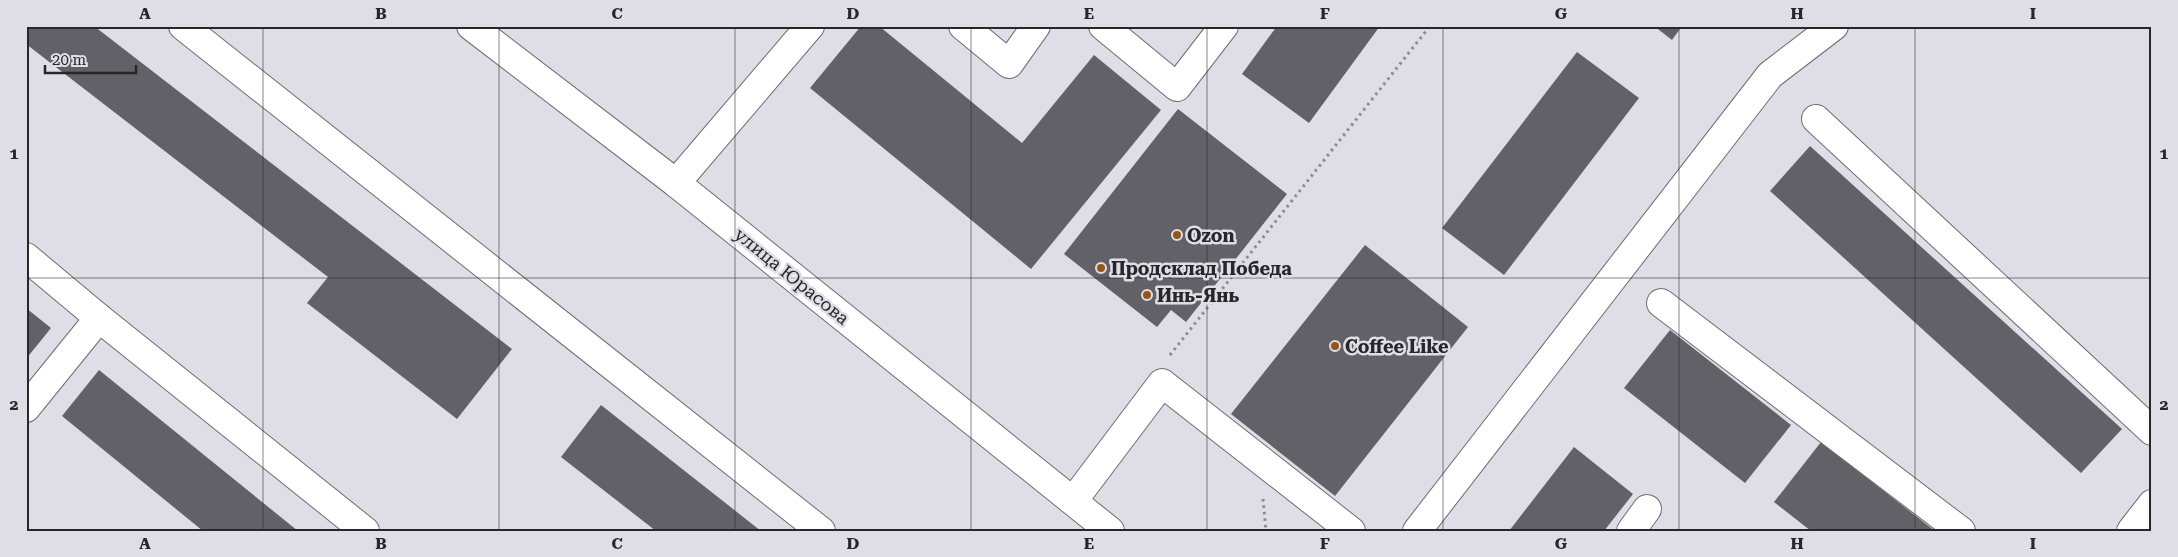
<svg xmlns="http://www.w3.org/2000/svg" width="2178" height="557" font-family="'Roboto Serif',serif">
<style>
.building{fill:#636168}
.lines{fill:none;stroke-linecap:round;stroke-linejoin:round}
.minor-casing{stroke:#6d6c73;stroke-width:30}
.path{stroke:#8c8a90;stroke-width:3;stroke-dasharray:2.5 4;stroke-linecap:butt}
.minor{stroke:#fff;stroke-width:28}
.grid{fill:none;stroke:#272629;stroke-width:1;stroke-opacity:0.55}
.poi-dot{fill:#935619;stroke:#dfdde5;stroke-width:2}
.labels{text-anchor:middle;dominant-baseline:central;stroke-width:5;stroke-linejoin:round;paint-order:stroke}
.poi-label{font-size:18px;font-weight:bold;fill:#272629;stroke:#dfdde5;text-anchor:start}
.street-label{font-size:18px;fill:#272629;stroke:#dfdde5}
.neatline{fill:none;stroke:#272629;stroke-width:2}
.grid-label{font-size:16px;text-anchor:middle;font-weight:bold;fill:#272629}
</style>
<rect width="100%" height="100%" fill="#dfdde5"/>
<!-- building -->
<g class="building">
<polygon points="26,26 94,26 512,349 457,419 307,303 328,277 26,44"/>
<polygon points="861,26 879,26 1022,143 1094,55 1161,110 1031,269 810,88"/>
<polygon points="1277,26 1380,26 1309,123 1242,74"/>
<polygon points="1654,26 1682,26 1672,40"/>
<polygon points="1577,52 1639,98 1504,275 1442,228"/>
<polygon points="1178,109 1287,194 1186,322 1171,310 1157,327 1064,254"/>
<polygon points="1810,146 2122,429 2081,473 1770,191"/>
<polygon points="1365,245 1468,327 1335,496 1231,414"/>
<polygon points="26,308 51,328 26,359"/>
<polygon points="1670,330 1791,425 1745,483 1624,388"/>
<polygon points="99,370 298,531 203,531 62,416"/>
<polygon points="601,405 761,531 656,531 561,457"/>
<polygon points="1821,442 1935,531 1811,531 1774,502"/>
<polygon points="1574,447 1633,494 1604,531 1509,531"/>
</g>
<g class="lines">
<!-- minor casing -->
<g class="minor-casing">
<g id="minor">
<polyline points="183,26 821,531"/>
<polyline points="471,26 676,183 1110,531"/>
<polyline points="963,26 1009,64 1036,26"/>
<polyline points="1103,26 1177,87 1224,26"/>
<polyline points="1816,119 2152,431"/>
<polyline points="676,183 810,26"/>
<polyline points="26,257 99,318 365,531"/>
<polyline points="1661,303 1961,531"/>
<polyline points="26,408 99,318"/>
<polyline points="1073,501 1162,383 1351,531"/>
<polyline points="1417,531 1770,75 1834,26"/>
<polyline points="1631,531 1647,509"/>
<polyline points="2131,531 2152,504"/>
</g>
</g>
<!-- path -->
<g class="path">
<polyline points="1170,355 1430,26"/>
<polyline points="1263,499 1266,531"/>
</g>
<!-- minor -->
<use href="#minor" class="minor"/>
</g>
<!-- grid -->
<path class="grid" d="M263,26V531M499,26V531M735,26V531M971,26V531M1207,26V531M1443,26V531M1679,26V531M1915,26V531M26,278H2152"/>
<!-- markers -->
<g class="poi-dot">
<circle cx="1177" cy="235" r="5"/>
<circle cx="1101" cy="268" r="5"/>
<circle cx="1147" cy="295" r="5"/>
<circle cx="1335" cy="346" r="5"/>
</g>
<g class="labels">
<!-- poi labels -->
<g class="poi-label">
<text x="1187" y="235">Ozon</text>
<text x="1111" y="268">Продсклад Победа</text>
<text x="1157" y="295">Инь-Янь</text>
<text x="1345" y="346">Coffee Like</text>
</g>
<!-- street labels -->
<g class="street-label">
<text transform="translate(792 276) rotate(39)">улица Юрасова</text>
</g>
</g>
<!-- border -->
<rect width="2178" height="557" fill="none" stroke="#dfdde5" stroke-width="55"/>
<!-- scale -->
<path d="M45 65v8h91v-8" fill="none" stroke="#272629" stroke-width="2.5"/>
<text x="52" y="65" font-size="15" fill="#272629" stroke="#dfdde5" stroke-width="4" paint-order="stroke">20 m</text>
<rect x="28" y="28" width="2122" height="502" class="neatline"/>
<g class="grid-label">
<text x="145" y="19">A</text>
<text x="381" y="19">B</text>
<text x="617" y="19">C</text>
<text x="853" y="19">D</text>
<text x="1089" y="19">E</text>
<text x="1325" y="19">F</text>
<text x="1561" y="19">G</text>
<text x="1797" y="19">H</text>
<text x="2033" y="19">I</text>
<text x="14" y="159">1</text>
<text x="2164" y="159">1</text>
<text x="14" y="410">2</text>
<text x="2164" y="410">2</text>
<text x="145" y="549">A</text>
<text x="381" y="549">B</text>
<text x="617" y="549">C</text>
<text x="853" y="549">D</text>
<text x="1089" y="549">E</text>
<text x="1325" y="549">F</text>
<text x="1561" y="549">G</text>
<text x="1797" y="549">H</text>
<text x="2033" y="549">I</text>
</g>
</svg>
